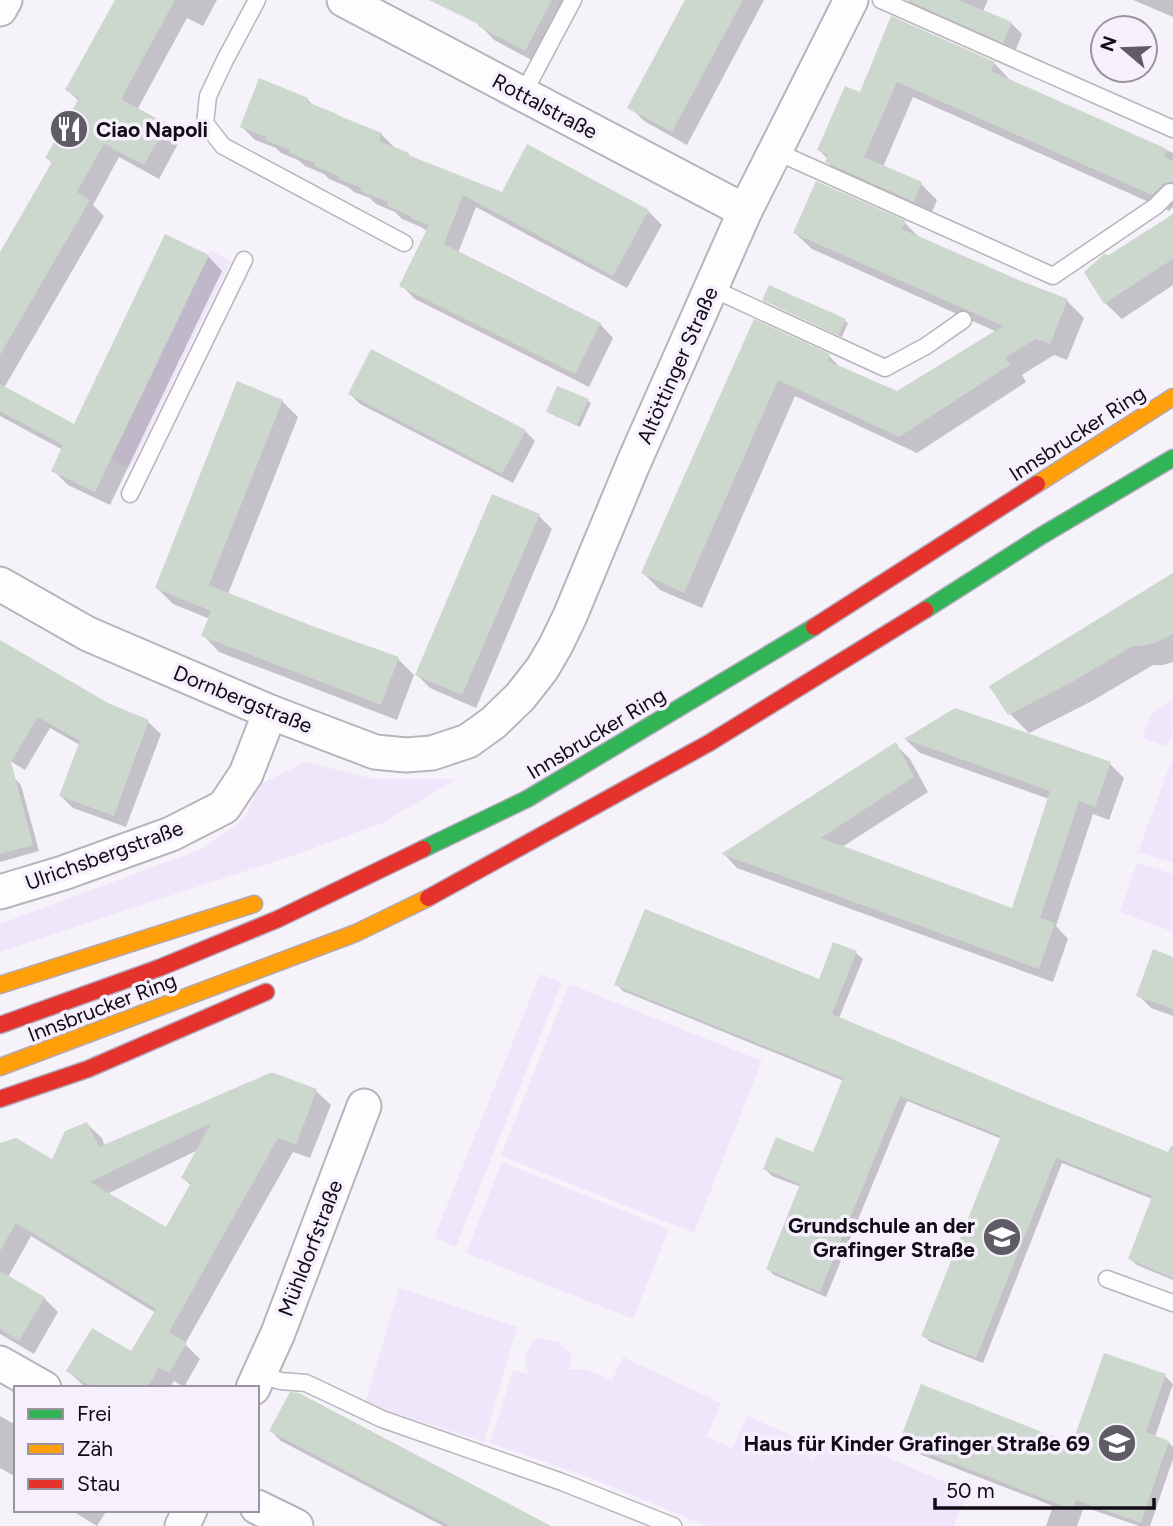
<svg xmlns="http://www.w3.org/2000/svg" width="1173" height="1526" font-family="Figtree,sans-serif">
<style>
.green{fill:#f0e6fb}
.shadow{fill:#0003;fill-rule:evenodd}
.building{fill:#ccd7cd;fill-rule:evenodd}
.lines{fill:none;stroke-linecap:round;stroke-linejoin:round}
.lane-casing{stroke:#b8b3bc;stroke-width:19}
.street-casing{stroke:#b8b3bc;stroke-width:37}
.fast-casing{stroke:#b1a8ba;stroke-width:19}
.slow-casing{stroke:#b1a8ba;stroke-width:19}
.jam-casing{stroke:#b1a8ba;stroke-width:19}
.lane{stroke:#fefdfe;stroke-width:16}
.street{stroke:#fefdfe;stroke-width:33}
.fast{stroke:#30b455;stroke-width:16}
.slow{stroke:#ff9f0a;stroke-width:16}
.jam{stroke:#e5322d;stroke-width:16}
.labels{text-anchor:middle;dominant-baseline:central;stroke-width:7;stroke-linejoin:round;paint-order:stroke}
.street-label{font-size:21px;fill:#100b15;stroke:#f6effd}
.poi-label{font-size:21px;font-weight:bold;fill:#100b15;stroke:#f6effd;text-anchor:end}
</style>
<rect width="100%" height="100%" fill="#f6f2fa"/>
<!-- green -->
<g class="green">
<polygon points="211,251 231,261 130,469 110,459"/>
<polygon points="1173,700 1173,731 1167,747 1142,738 1152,712"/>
<polygon points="1173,757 1173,863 1138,852"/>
<polygon points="306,762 374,779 457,779 382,823 303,852 0,952 0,924 204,848 245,818 260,784"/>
<polygon points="1137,863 1173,874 1173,932 1120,912"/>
<polygon points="540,974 562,982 456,1247 434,1238"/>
<polygon points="569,984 762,1061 694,1233 501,1156"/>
<polygon points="502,1162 669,1229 633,1319 466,1253"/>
<polygon points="399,1288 517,1327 484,1442 365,1403"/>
<polygon points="538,1338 558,1342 572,1354 569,1369 585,1369 612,1380 623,1357 721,1403 707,1436 732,1449 747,1416 813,1445 811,1462 832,1433 967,1492 954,1526 707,1526 591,1478 490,1443 513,1370 528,1374 524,1357 530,1345"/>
</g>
<!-- shadow -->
<g class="shadow">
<polygon points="117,0 217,0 203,26 187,18 137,110 166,126 180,140 159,179 119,157 93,205 104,216 4,388 75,426 208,256 222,271 110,505 68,485 53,470 63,450 0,416 0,256 53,164 47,158 79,101 67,90"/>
<polygon points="493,0 573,0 539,64 494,40 480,25"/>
<polygon points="687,0 764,0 687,145 644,121 630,107"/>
<polygon points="907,0 988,0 983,11 1011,23 1022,34 1015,52 916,9"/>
<polygon points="1133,0 1173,0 1173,17"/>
<polygon points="888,28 994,63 1010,80 1010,82 1173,153 1173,207 1169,211 913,97 883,167 921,184 937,200 930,217 843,178 827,162 828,159 819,150 861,95"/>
<polygon points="307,99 315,107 381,134 395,148 408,154 412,158 503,194 648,211 662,225 627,288 476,207 458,253 600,324 613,338 589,387 415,299 401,285 428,232 421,227 402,219 395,212 376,204 370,198 354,192 348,187 329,179 324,174 305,166 298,160 281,153 276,148 255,140 242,127"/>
<polygon points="1173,216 1173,285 1122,319 1105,303"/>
<polygon points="905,223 922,240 1020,283 1067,301 1084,318 1067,360 1054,355 1022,375 1026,382 917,453 795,396 702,608 660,590 643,573 754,321 829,356 843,370 897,393 997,332 812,249 795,233"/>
<polygon points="764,300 845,321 848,323 842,337 767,302"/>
<polygon points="350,394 525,431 535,441 513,483 360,404"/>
<polygon points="282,401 298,417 228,594 398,659 414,675 397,720 219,652 203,635 210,619 173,604 157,588"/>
<polygon points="588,401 591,403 580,427 555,416 552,413"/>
<polygon points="539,516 552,529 476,708 430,688 417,675"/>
<polygon points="1173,575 1173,662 1163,665 1153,665 1092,701 1029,733 1010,714"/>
<polygon points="0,642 107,705 148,722 161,734 126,827 73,808 61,796 80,745 50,728 25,770 0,755"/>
<polygon points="955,710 1110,764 1124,778 1109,820 1093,814 1056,926 1068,939 1053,982 737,868 724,854 896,745 910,759 928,792 842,847 1013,910 1049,799 920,753 906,740"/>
<polygon points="14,778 21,785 39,851 0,862 0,783"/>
<polygon points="834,944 856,953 863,959 839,1018 1173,1157 1173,1280 1137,1265 1130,1259 1152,1199 1062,1163 983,1363 930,1342 923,1335 1002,1139 907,1101 826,1297 774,1275 768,1269 801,1187 772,1176 765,1169 814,1154 844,1081 623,991 616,984 820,982"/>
<polygon points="1173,959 1173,1016 1151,1008 1138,995"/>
<path d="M316,1091L331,1105L310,1158L293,1152L185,1344L200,1359L184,1387L174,1381L170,1388H87L83,1385L68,1371L132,1353L156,1313L31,1236L8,1277L44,1298L58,1312L34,1354L0,1334V1144L52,1162L87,1124L102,1138L105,1147ZM198,1150L183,1177L191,1186L167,1229L107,1194Z"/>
<polygon points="1165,1376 1173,1384 1155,1437 1168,1442 1173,1447 1173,1459 1150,1526 1139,1526 1084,1507 1077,1526 1046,1526 1053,1506 909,1450 901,1442 1073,1446"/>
<polygon points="0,1416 16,1425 16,1477 0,1468"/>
<polygon points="271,1431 549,1526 443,1526 281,1441"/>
<polygon points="71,1510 107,1510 97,1526"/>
</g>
<!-- building -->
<g class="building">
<polygon points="115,0 175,0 121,99 167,124 144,165 104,144 77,192 90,200 0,355 0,252 52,162 45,158 79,98 65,90"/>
<polygon points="429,0 552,0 525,51 478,26 478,24"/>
<polygon points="685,0 743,0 672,132 627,108"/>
<polygon points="907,0 959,0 1012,22 1003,43"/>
<polygon points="891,16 995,62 991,71 1167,149 1164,157 1173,161 1173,182 1168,182 1163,184 1152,195 897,82 864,157 922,182 914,202 825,162 828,155 817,150 845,86 860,92"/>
<polygon points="259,78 308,98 307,102 337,114 337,115 382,133 379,141 409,153 408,155 502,192 527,144 649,210 613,276 463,195 444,244 601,323 575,374 399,286 429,225 410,218 411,216 387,206 388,202 360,191 362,188 338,179 339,176 314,166 315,163 289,153 290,150 265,140 266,137 240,127"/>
<polygon points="816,181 906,221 902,229 1021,281 1068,299 1050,344 1036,339 1006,357 1010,365 899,437 778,380 684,593 641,573 754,319 830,354 828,361 897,391 1003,326 793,233"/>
<polygon points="1173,214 1173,259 1104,304 1084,272 1104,254 1109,255"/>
<polygon points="165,234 209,255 95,492 51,471 63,445 0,411 0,384 74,424"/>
<polygon points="769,285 846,319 839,335 762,300"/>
<polygon points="371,349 526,430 502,474 348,394"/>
<polygon points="237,381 283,400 209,585 309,625 399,657 381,705 201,636 211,611 155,588"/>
<polygon points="557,386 589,399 577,425 546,412"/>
<polygon points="492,494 540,514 462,695 415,675"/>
<polygon points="1173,573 1173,634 1155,643 1143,646 1133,646 1072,682 1008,715 989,686"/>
<polygon points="0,640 108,703 149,720 114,816 59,796 80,741 38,717 11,762 33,845 0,854"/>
<polygon points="955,708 1111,762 1095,807 1079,801 1040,918 1055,923 1039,969 721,854 896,742 914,777 821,838 1012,908 1050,791 904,739"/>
<polygon points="645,909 819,979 833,942 857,951 832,1014 1030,1097 1168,1152 1171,1146 1173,1146 1173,1278 1128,1259 1152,1196 1056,1158 976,1358 921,1336 1001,1136 900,1096 820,1292 766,1269 800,1184 763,1169 776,1137 813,1152 843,1078 614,985"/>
<polygon points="1153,949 1173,957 1173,1009 1136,996"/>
<path d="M270,1073H274L317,1089L296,1145L278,1138L169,1332L187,1343L169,1373L159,1368L147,1388H94L66,1371L92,1328L131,1351L156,1309L16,1223L0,1251V1143L16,1138L52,1159L65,1131L87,1122L99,1147ZM211,1123L181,1178L191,1183L166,1227L90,1182Z"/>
<polygon points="0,1271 45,1297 19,1341 0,1329"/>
<polygon points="1104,1353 1166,1374 1146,1432 1169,1441 1141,1523 1076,1500 1073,1510 899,1442 921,1384 1072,1444"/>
<polygon points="290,1392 299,1393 551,1526 450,1526 269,1431"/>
</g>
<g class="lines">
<!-- lane casing -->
<g class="lane-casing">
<g id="lane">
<polyline points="257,0 225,60 208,96 205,123 223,146 404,243"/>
<polyline points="881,0 1173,129"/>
<polyline points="523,94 573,0"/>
<polyline points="775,151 1053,276 1156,206 1170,192"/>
<polyline points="711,288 885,368 926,346 963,320"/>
<polyline points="130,494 244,260"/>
<polyline points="1107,1279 1173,1303"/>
<polyline points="259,1375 281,1381 306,1383 382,1419 562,1482 673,1526"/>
</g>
</g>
<!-- street casing -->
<g class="street-casing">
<g id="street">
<polyline points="344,0 745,211"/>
<polyline points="0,9 5,0"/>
<polyline points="0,584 88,634 270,712 375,752 406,755 432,753 468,741 493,723 520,697 542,669 556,645 570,616 634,462 745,211 851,0"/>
<polyline points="0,892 63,873 171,834 224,807 246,774 270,712"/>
<polyline points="0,1363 44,1388"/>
<polyline points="253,1388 278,1333 364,1106"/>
<polyline points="257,1507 296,1526"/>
<polyline points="182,1526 190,1510"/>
</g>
</g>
<!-- fast casing -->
<g class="fast-casing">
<g id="fast">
<polyline points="925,610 1041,536 1173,458"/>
<polyline points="423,849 527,799 814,627"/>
</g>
</g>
<!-- slow casing -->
<g class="slow-casing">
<g id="slow">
<polyline points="1037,484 1173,397"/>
<polyline points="0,985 254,904"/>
<polyline points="0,1067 356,933 428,898"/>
</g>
</g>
<!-- jam casing -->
<g class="jam-casing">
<g id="jam">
<polyline points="814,627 1037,484"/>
<polyline points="428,898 709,743 925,610"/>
<polyline points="0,1025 159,968 278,919 423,849"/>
<polyline points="0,1099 88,1069 266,992"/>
</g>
</g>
<!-- lane -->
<use href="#lane" class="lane"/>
<!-- street -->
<use href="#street" class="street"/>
<!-- fast -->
<use href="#fast" class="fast"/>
<!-- slow -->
<use href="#slow" class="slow"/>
<!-- jam -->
<use href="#jam" class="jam"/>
</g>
<!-- icons -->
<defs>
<g id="restaurant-disc" transform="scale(2.0125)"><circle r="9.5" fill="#605c65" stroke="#f6effd"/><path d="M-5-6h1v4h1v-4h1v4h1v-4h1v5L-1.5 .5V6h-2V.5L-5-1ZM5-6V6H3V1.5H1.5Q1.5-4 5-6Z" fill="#fff"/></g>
<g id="school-disc" transform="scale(2.0125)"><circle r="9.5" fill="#605c65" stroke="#f6effd"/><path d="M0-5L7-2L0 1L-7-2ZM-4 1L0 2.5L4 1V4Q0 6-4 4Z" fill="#fff"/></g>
</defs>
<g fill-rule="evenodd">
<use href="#restaurant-disc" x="69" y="129"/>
<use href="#school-disc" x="1002" y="1237"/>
<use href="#school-disc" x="1117" y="1443"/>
</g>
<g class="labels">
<!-- street labels -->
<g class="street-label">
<text transform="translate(545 106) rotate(28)">Rottalstraße</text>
<text transform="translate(677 365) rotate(-66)">Altöttinger Straße</text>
<text transform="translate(1077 433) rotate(-33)">Innsbrucker Ring</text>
<text transform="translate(243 699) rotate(22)">Dornbergstraße</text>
<text transform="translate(596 733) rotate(-31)">Innsbrucker Ring</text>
<text transform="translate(104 855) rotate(-20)">Ulrichsbergstraße</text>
<text transform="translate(102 1007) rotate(-21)">Innsbrucker Ring</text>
<text transform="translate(310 1248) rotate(-69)">Mühldorfstraße</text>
</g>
<!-- poi labels -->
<g class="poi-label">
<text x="96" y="129" text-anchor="start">Ciao Napoli</text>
<text x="975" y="1225">Grundschule an der<tspan x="975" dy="24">Grafinger Straße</tspan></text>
<text x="1090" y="1443">Haus für Kinder Grafinger Straße 69</text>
</g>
</g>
<!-- legend -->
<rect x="14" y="1386" width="245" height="126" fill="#f6effd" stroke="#9a94a0" stroke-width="2"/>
<rect x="28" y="1409" width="35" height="10" fill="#30b455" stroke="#9a94a0" stroke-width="2"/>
<text x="77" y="1421" font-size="21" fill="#100b15">Frei</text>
<rect x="28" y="1444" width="35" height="10" fill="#ff9f0a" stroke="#9a94a0" stroke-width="2"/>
<text x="77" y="1456" font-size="21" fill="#100b15">Zäh</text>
<rect x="28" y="1479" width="35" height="10" fill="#e5322d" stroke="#9a94a0" stroke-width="2"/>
<text x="77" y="1491" font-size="21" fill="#100b15">Stau</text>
<!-- north arrow -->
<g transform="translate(1124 49) rotate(289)"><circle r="33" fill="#f6effd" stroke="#9a94a0" stroke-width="2"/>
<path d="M0-5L12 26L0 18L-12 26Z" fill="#605c65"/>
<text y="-10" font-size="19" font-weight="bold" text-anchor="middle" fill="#100b15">N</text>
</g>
<!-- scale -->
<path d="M935 1498v10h219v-10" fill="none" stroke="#100b15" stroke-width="3.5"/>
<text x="946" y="1498" font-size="21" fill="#100b15" stroke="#f6effd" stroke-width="5" paint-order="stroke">50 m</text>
</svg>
